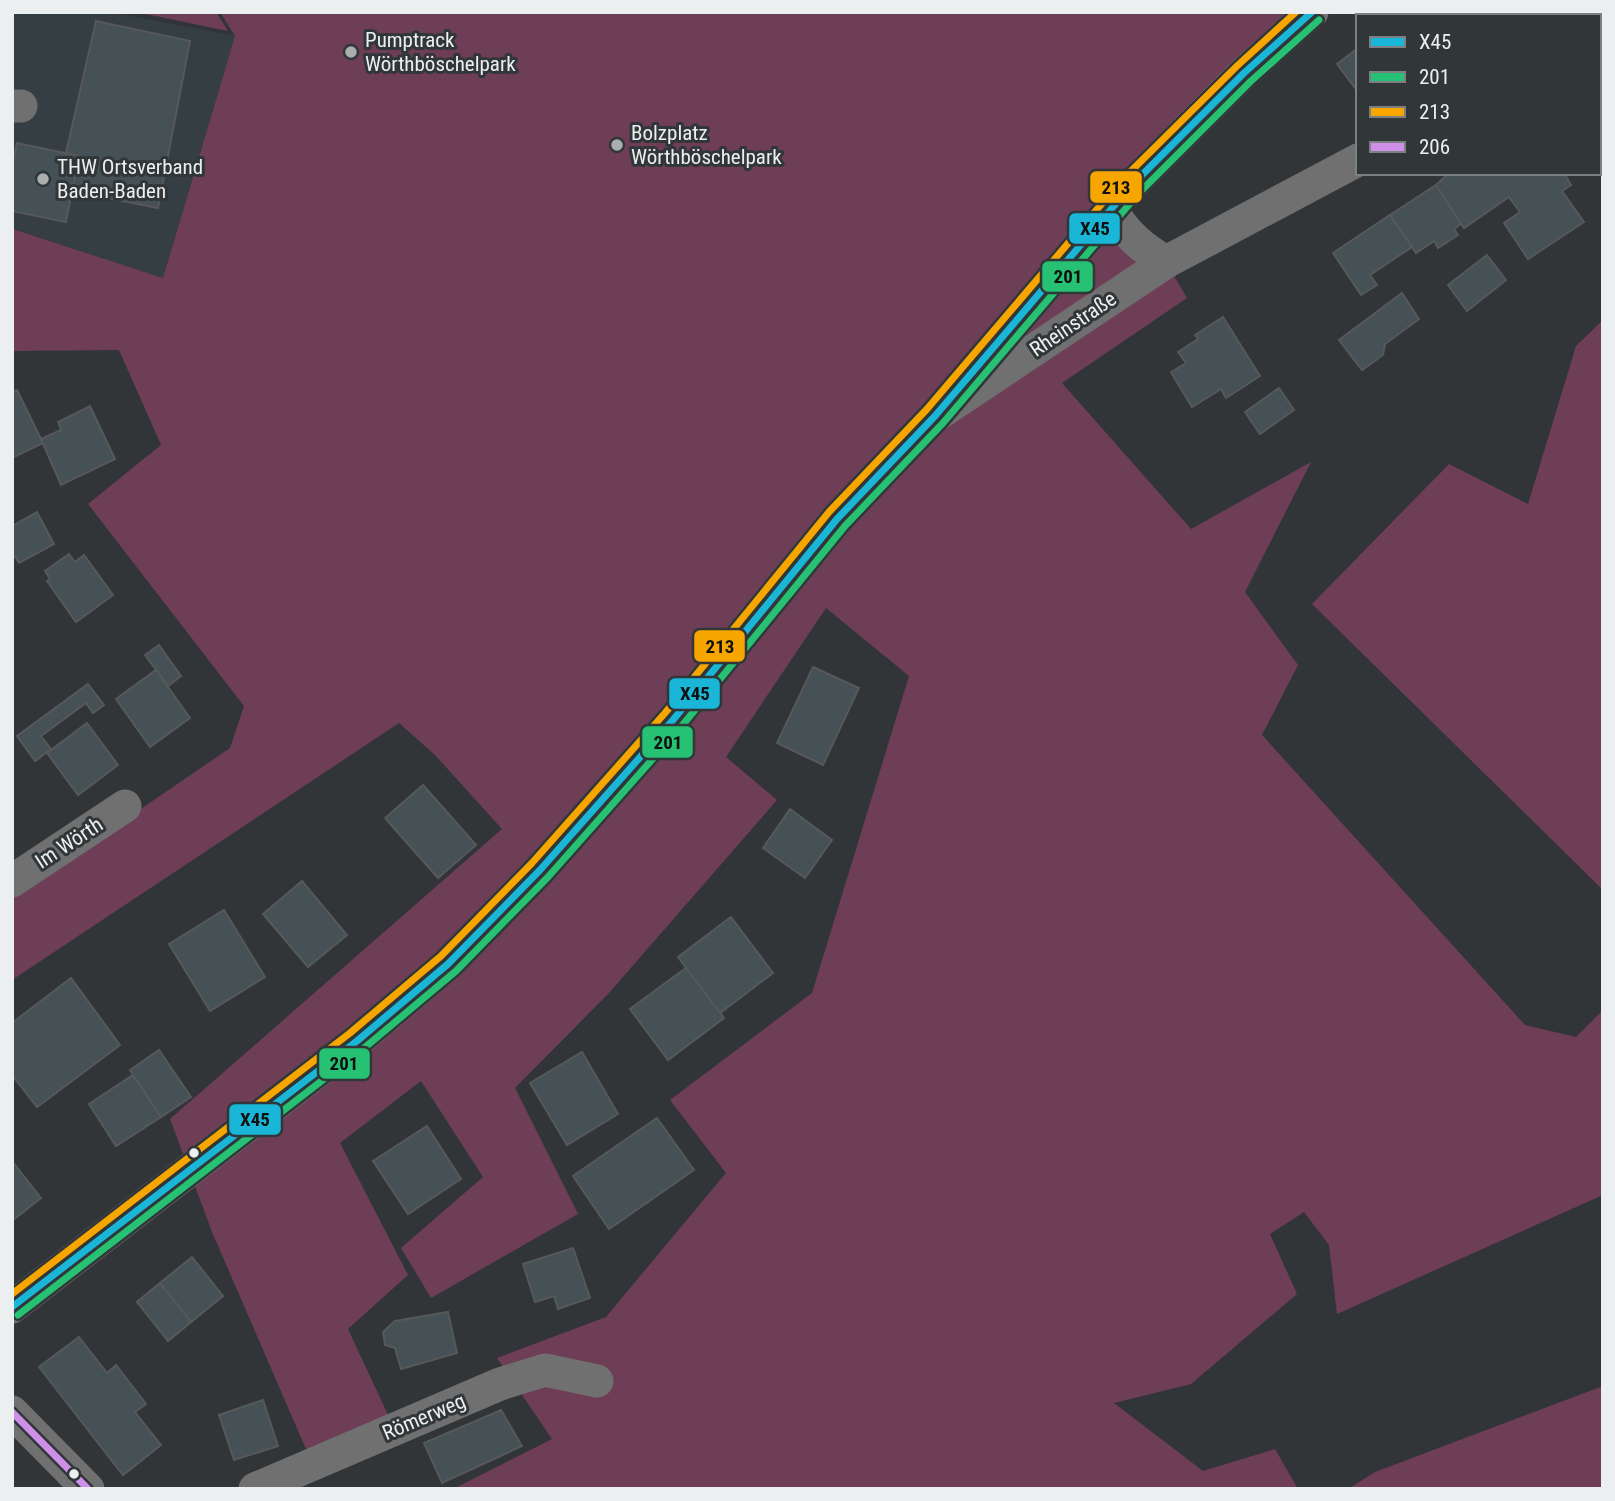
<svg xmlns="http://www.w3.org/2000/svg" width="1615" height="1501" font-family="'Roboto Condensed',sans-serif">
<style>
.built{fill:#353f43}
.green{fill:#6e3e56}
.building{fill:#455155;stroke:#565859;stroke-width:2}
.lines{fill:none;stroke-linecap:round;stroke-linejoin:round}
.minor{stroke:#707071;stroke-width:33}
.bus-1-casing{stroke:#313638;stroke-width:12}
.bus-2-casing{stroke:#313638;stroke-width:12}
.bus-3-casing{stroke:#313638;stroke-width:12}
.bus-4-casing{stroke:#313638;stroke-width:12}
.bus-1{stroke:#1ab6d8;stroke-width:7}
.bus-2{stroke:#26c172;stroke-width:7}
.bus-3{stroke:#f7a600;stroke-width:7}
.bus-4{stroke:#ce8fe9;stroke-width:7}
.poi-dot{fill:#abaeaf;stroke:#313638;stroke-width:2.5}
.bus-dot{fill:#eceff0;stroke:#313638;stroke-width:2.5}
.labels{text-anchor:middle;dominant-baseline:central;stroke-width:6;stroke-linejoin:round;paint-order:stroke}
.poi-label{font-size:21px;fill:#eceff0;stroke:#313638;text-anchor:start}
.street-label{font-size:21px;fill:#eceff0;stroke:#313638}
.line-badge{stroke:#313638;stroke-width:2.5}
.pale-badge-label{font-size:19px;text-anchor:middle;font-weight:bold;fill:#111}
</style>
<rect width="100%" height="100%" fill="#323537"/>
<!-- built -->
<polygon class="built" points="12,12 109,12 235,36 163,278 12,228"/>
<!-- green -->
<g class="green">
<polygon points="136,12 216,12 228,31"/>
<polygon points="220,12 1309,12 1112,210 1166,262 1187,298 1062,383 1191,529 1311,462 1245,592 1298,665 1262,735 1525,1025 1576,1037 1603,1010 1603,1195 1337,1314 1329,1245 1304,1212 1270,1234 1297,1294 1191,1384 1114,1403 1203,1471 1275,1449 1298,1489 453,1489 552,1439 497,1358 606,1317 726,1173 670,1100 812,993 909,676 826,608 726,757 777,800 609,993 515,1088 578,1214 431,1298 401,1248 483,1177 421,1081 340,1143 408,1275 348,1329 389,1417 309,1456 212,1232 170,1119 502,829 435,755 399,723 12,980 12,897 230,748 244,706 88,504 161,445 119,350 12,351 13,229 163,278 235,36"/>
<polygon points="1603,320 1603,890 1312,604 1449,464 1528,504 1576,346"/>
<polygon points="1603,1386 1603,1489 1348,1489 1375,1472"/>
</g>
<!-- building -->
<g class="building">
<polygon points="96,21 190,41 158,208 72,191 79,156 66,153"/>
<polygon points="1358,48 1358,92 1337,64"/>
<polygon points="1603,73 1603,140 1599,143 1599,75"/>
<polygon points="17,143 79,156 66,222 12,211 12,167"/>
<polygon points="1449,173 1564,173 1571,185 1562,191 1584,222 1528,259 1504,223 1520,212 1509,197 1464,228 1436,185"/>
<polygon points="1436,185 1461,224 1454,229 1458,235 1438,248 1434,241 1416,253 1390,215"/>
<polygon points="1390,215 1412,247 1370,275 1377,285 1361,295 1333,253"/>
<polygon points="1487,255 1506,280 1467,311 1448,285"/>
<polygon points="1402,293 1419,319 1385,344 1383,355 1362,370 1339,340"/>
<polygon points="1223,317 1260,376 1226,398 1221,389 1192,407 1171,372 1186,363 1178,352 1198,339 1195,335"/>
<polygon points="1279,388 1294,410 1260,434 1245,412"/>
<polygon points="17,390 43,443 12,458 12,392"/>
<polygon points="90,406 115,459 61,485 41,439 61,430 58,422"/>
<polygon points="37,512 54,544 19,563 12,552 12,526"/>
<polygon points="69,554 75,562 84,555 113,595 76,622 47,581 50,579 45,571"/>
<polygon points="159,645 181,676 168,686 145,655"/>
<polygon points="813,667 859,688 823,765 777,743"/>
<polygon points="156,670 190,718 150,747 116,699"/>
<polygon points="88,684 104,705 93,713 86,703 41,736 51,749 35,761 17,736"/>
<polygon points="87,723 118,765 78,795 47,753"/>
<polygon points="423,785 476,845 438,878 385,818"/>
<polygon points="790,809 832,840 805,878 763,848"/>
<polygon points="302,881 347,935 308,967 263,914"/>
<polygon points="224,910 265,977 210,1011 169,944"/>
<polygon points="731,917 773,973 720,1013 678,957"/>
<polygon points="686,968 724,1018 668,1060 630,1009"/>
<polygon points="71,978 120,1045 37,1107 12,1075 12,1023"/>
<polygon points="159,1050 191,1097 161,1117 130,1070"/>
<polygon points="582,1052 618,1114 567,1145 530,1083"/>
<polygon points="133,1075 161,1117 116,1146 89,1104"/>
<polygon points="657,1118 694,1170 609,1229 573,1176"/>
<polygon points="427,1126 461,1179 408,1214 373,1161"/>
<polygon points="12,1161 41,1198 12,1221"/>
<polygon points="573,1248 590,1298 558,1309 554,1296 535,1302 523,1264"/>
<polygon points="192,1257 223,1296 191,1322 160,1283"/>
<polygon points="160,1283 191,1322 168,1341 137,1302"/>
<polygon points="448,1312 457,1353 401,1369 395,1348 385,1345 383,1332 395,1321"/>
<polygon points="79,1337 107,1373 116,1365 146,1404 135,1412 161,1445 123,1475 39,1367"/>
<polygon points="263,1400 278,1446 234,1460 219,1415"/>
<polygon points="501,1410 522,1446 442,1483 424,1443"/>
</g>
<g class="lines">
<!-- minor -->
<g class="minor">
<polyline points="1579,16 1583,12"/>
<polyline points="12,106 21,106"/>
<path d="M1112,211C1126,234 1142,248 1166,262"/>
<polyline points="962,385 1130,187 1244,73 1312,12"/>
<polyline points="12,881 125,806"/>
<polyline points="12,1307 357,1041 448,964 540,870 673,720 837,519 935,416 1166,262 1358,160"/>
<polyline points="12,1412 88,1489"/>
<polyline points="255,1489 500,1384 545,1370 597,1381"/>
</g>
<!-- bus-1 casing -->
<g class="bus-1-casing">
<polyline id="bus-1" points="12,1307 357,1041 448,964 540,870 673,720 837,519 935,416 1130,187 1244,73 1312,12"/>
</g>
<!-- bus-2 casing -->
<g class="bus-2-casing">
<polyline id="bus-2" points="18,1315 363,1049 456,971 548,877 681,727 845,526 943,423 1138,194 1251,81 1319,20"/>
</g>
<!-- bus-3 casing -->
<g class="bus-3-casing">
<polyline id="bus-3" points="12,1294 350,1033 441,956 532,863 665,713 829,512 927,409 1122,180 1237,66 1296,12"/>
</g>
<!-- bus-4 casing -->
<g class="bus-4-casing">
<polyline id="bus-4" points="12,1412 88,1489"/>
</g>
<!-- bus-1 -->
<use href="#bus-1" class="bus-1"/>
<!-- bus-2 -->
<use href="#bus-2" class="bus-2"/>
<!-- bus-3 -->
<use href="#bus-3" class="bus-3"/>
<!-- bus-4 -->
<use href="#bus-4" class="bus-4"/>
</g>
<!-- markers -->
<g class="poi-dot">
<circle cx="351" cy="52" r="7"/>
<circle cx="617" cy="145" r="7"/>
<circle cx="43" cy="179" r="7"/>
</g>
<g class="bus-dot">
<circle cx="194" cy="1153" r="6"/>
<circle cx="74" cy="1474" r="6"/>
</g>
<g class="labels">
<!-- poi labels -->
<g class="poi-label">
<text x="365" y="40">Pumptrack<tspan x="365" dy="24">Wörthböschelpark</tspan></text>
<text x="631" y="133">Bolzplatz<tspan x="631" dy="24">Wörthböschelpark</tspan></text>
<text x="57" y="167">THW Ortsverband<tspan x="57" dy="24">Baden-Baden</tspan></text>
</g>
<!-- street labels -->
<g class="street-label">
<text transform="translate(1073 324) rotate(-34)">Rheinstraße</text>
<text transform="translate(69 843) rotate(-33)">Im Wörth</text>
<text transform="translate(424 1417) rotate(-23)">Römerweg</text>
</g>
</g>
<g class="line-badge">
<rect x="1089" y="170" width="54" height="34" rx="7" fill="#f7a600"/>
<rect x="1068" y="212" width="53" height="33" rx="7" fill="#1ab6d8"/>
<rect x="1041" y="260" width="53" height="33" rx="7" fill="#26c172"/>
<rect x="693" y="629" width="53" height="34" rx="7" fill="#f7a600"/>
<rect x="668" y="677" width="53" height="33" rx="7" fill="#1ab6d8"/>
<rect x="641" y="725" width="53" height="34" rx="7" fill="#26c172"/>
<rect x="318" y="1047" width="53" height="33" rx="7" fill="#26c172"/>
<rect x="228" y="1103" width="54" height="33" rx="7" fill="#1ab6d8"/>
</g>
<g class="pale-badge-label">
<text x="1116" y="194">213</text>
<text x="1095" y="235">X45</text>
<text x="1068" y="283">201</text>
<text x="720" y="653">213</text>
<text x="695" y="700">X45</text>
<text x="668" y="749">201</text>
<text x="344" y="1070">201</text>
<text x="255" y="1126">X45</text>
</g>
<!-- border -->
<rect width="1615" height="1501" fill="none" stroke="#eceff0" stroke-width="28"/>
<!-- legend -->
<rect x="1356" y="14" width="245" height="161" fill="#313638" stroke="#7c8082" stroke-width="2"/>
<rect x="1370" y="37" width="35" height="10" fill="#1ab6d8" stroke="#7c8082" stroke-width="2"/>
<text x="1419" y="49" font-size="21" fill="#eceff0">X45</text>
<rect x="1370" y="72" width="35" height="10" fill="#26c172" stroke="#7c8082" stroke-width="2"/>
<text x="1419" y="84" font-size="21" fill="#eceff0">201</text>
<rect x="1370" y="107" width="35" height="10" fill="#f7a600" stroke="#7c8082" stroke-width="2"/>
<text x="1419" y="119" font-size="21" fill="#eceff0">213</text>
<rect x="1370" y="142" width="35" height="10" fill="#ce8fe9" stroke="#7c8082" stroke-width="2"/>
<text x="1419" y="154" font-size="21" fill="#eceff0">206</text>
</svg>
